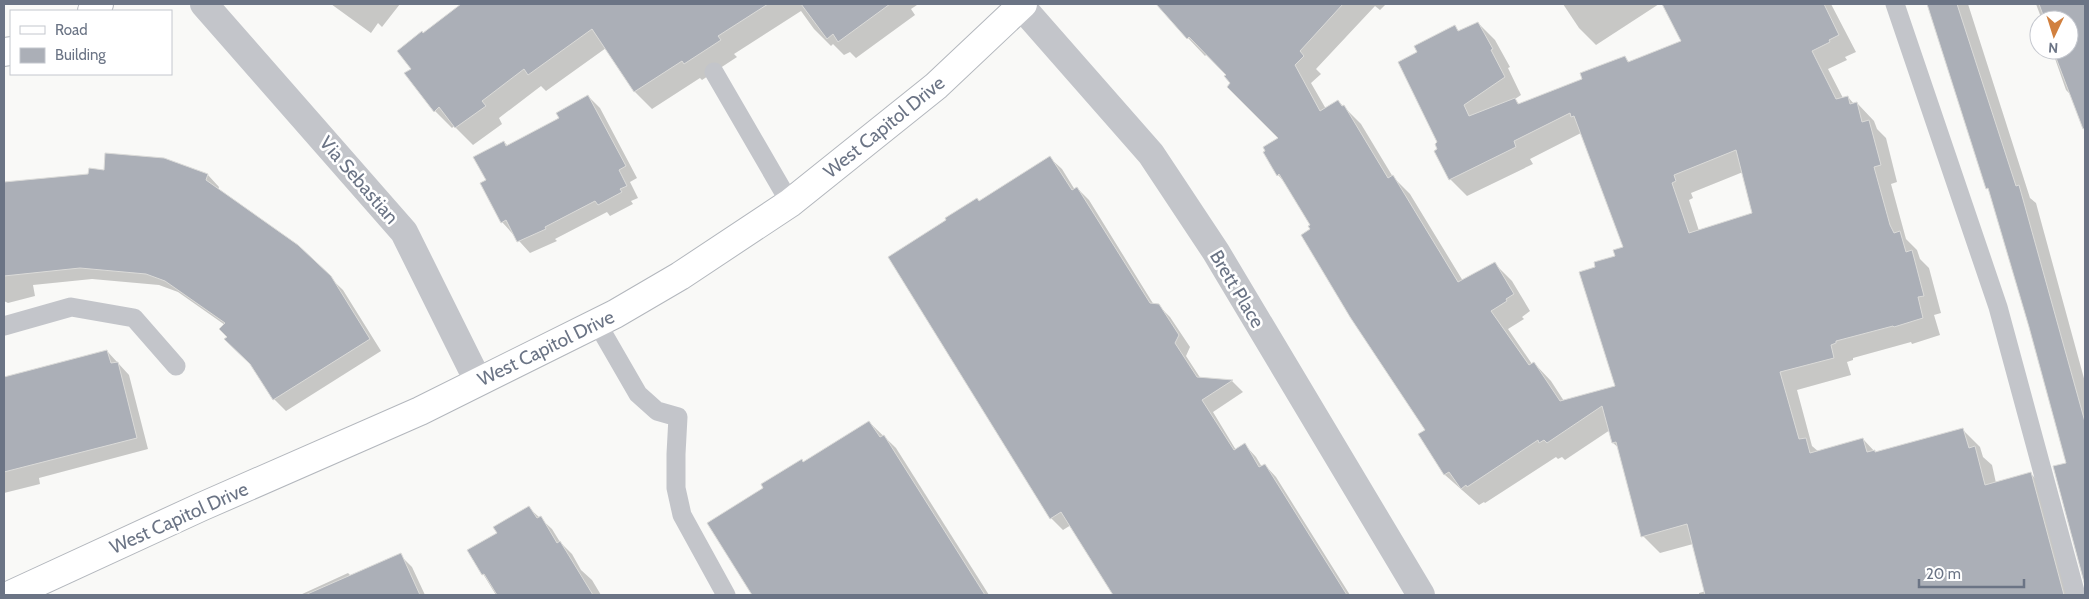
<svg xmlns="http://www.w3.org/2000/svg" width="2089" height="599" font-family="Cabin,sans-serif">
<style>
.shadow{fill:#0003;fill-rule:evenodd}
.building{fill:#abafb7;stroke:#dbdbd9;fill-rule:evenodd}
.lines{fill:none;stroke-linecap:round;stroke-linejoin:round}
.secondary-casing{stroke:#b3b7bd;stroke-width:30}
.lane{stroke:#c3c5ca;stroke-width:19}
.street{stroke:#c3c5ca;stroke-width:28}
.secondary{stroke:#fff;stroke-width:28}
.labels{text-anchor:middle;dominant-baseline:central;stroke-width:5;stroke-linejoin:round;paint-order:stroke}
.street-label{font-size:19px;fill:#6b7485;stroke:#fff}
</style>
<rect width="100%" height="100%" fill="#f9f9f7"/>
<!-- shadow -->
<g class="shadow">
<polygon points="331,4 400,4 382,27 378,23 371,33"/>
<polygon points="463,4 916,4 917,5 911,9 915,15 856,58 850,52 844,55 833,44 831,46 814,29 801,11 734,54 737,57 702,80 700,78 652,109 635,92 606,48 546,91 541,86 499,118 502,124 473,145 454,126 452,128 435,111 412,69 423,34"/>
<path d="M1174,4H1386L1380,10L1375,6L1316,69L1321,74L1311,83L1326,109L1338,101L1361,124L1393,177L1410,194L1463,281L1495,264L1512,281L1530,311L1522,317L1524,319L1508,329L1532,364L1534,363L1551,381L1564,401L1617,387L1597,268L1616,257L1624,247L1581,133L1530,159L1533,164L1467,196L1450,179L1439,150L1418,52L1455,27L1460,32L1478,23L1495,40L1510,67L1508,68L1521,95L1515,99L1520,105L1584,79L1625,57L1630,63L1683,42L1664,4H1831L1856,52L1845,57L1847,60L1828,69L1843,98L1848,97L1854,104L1857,103L1874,121L1877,129L1886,138L1897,182L1891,184L1906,239L1917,250L1920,259L1929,268L1941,313L1934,315L1940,335L1912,344L1911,342L1853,358V360L1847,362L1851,375L1797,390L1812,446L1819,452L1863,439L1876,453L1963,430L1980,447L1983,457L1992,465L1996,483L2031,474L2048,491L2076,595H1699V593L1706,591L1693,544L1660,553L1643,536L1620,449L1613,443L1610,430L1565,460L1562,457L1558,459L1556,457L1485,503L1484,502L1479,505L1445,475L1420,435L1426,431L1312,230V225L1287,185L1278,175L1280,138L1232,83L1227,75L1207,54L1205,56L1188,38L1165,13ZM1743,172L1754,213L1699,231L1689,200L1693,198L1691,193Z"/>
<polygon points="1563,4 1659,4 1596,45 1579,28"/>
<polygon points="1928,4 1968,4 2030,198 2036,203 2085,382 2085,581 2054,467 2068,464 2030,326 1990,191 1987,188"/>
<polygon points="2036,4 2085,4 2085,99 2078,102 2066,90 2052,50 2069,50 2069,20 2042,20"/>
<polygon points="588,96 600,108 637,178 630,182 638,198 631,201 633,204 610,216 607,212 555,239 557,241 530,253 502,222 488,181 504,142 508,146 561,118"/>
<polygon points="1050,158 1062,169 1075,190 1077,188 1089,200 1154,305 1158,305 1170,317 1190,347 1186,356 1201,379 1232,381 1243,392 1213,412 1236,450 1245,445 1256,457 1262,467 1265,465 1276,477 1350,595 1114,595 1071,525 1063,530 1051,518 980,202"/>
<polygon points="208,175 219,187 218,190 297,246 343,290 381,351 286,411 274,399 253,365 228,337 225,325 178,292 159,285 92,279 33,285 35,296 8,303 4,301 4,186 16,182"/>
<polygon points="107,351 129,375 148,449 39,478 40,484 4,493 4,378"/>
<polygon points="869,422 896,448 989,595 754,595 708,523"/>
<polygon points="528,507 552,529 560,542 572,554 581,570 592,580 601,595 496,595 469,551 499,533"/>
<polygon points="400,555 412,567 425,595 300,595 348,573 351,576"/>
</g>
<!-- building -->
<g class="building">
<polygon points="461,4 768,4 718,36 721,40 684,64 682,61 634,92 592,29 528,75 524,69 482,101 486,106 455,128 439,107 434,112 404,73 411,69 397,51 422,31 423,33"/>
<polygon points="801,4 890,4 838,42 833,34 827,39"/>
<path d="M1156,4H1343L1300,51L1304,56L1295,65L1320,111L1338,100L1342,106L1344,105L1388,178L1393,175L1458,282L1495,262L1514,294L1506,299L1507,301L1491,311L1529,365L1534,362L1560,401L1615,386L1579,272L1595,267L1594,262L1615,256L1613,250L1623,247L1574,116L1571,117L1570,113L1514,141L1516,147L1449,180L1434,151L1437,149L1435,144L1437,142L1398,62L1417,52L1414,46L1455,25L1458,31L1478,22L1493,49L1491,50L1505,77L1464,105L1469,116L1515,98L1518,104L1582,79L1580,73L1625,56L1628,62L1681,41L1662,4H1824L1839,35L1829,40L1830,42L1812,51L1836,99L1848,96L1850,104L1857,102L1862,122L1869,120L1881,165L1874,167L1890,225L1894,233L1900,231L1906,252L1912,250L1924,296L1918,297L1923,318L1894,327L1893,326L1836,341V343L1831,345L1834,358L1780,372L1799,439L1806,438L1810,453L1863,438L1867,452L1875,450V452L1963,428L1969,448L1975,446L1985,485L2031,472L2064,595H1705L1687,524L1641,537L1616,442L1612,443L1602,406L1547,443L1544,440L1539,443L1538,440L1467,487L1466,485L1461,489L1449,472L1444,475L1418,434L1425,430L1350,317L1301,235L1310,229L1308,226L1310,225L1279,174L1277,176L1263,152L1265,151L1263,147L1278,138L1227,87L1230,83L1224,76L1226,75L1189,37L1187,39ZM1736,150L1752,213L1689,233L1672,183L1676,181L1674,175Z"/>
<polygon points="1927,4 1957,4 2016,186 2019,185 2085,422 2085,586 2053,466 2066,463 2029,327 1988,188 1986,189"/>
<polygon points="2039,4 2085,4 2085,128 2083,129 2053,50 2069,50 2069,20 2041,20 2040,16 2043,15"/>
<polygon points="588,95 626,166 619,170 627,186 620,189 622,192 598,205 595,201 545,227 546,229 517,242 506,220 501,223 480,183 486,180 473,157 504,141 506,146 559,118 556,113"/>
<polygon points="105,153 164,158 208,174 206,180 298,245 331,276 370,339 273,400 250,364 224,339 227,337 219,329 225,323 165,281 146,274 80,268 4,276 4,182 88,174 89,168 104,170"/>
<polygon points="1050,156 1072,190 1077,187 1150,303 1159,304 1179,335 1175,343 1197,377 1233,380 1202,400 1234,450 1245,443 1259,467 1265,464 1347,595 1113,595 1061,512 1050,519 888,257 946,220 945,218 977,198 979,201"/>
<polygon points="107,350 111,363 118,362 137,438 4,472 4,377"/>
<polygon points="869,421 880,437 884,435 985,595 752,595 707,523 763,488 761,484 802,459 803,462"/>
<polygon points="529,506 537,518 541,516 557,543 560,541 593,595 497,595 484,574 482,575 467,550 497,533 493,527"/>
<polygon points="401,553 420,595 305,595"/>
</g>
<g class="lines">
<!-- secondary casing -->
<g class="secondary-casing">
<g id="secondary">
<polyline points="92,11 99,4"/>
<polyline points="4,52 11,51"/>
<polyline points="10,595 201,507 420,411 615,314 680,276 790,203 936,86 1023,4"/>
</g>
</g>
<!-- lane -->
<g class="lane">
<polyline points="1895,4 1998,307 2076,595"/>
<polyline points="714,72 790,203"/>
<polyline points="597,323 638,394 657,411 678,417 676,454 676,488 682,515 726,595"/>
<polyline points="4,326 71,307 134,318 176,366"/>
</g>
<!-- street -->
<g class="street">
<polyline points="204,4 404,232 478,381"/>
<polyline points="1021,6 1151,154 1216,252 1421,595"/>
</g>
<!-- secondary -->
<use href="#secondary" class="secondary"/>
</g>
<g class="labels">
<!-- street labels -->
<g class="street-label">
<text transform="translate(884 127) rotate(-39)">West Capitol Drive</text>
<text transform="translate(359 180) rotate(49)">Via Sebastian</text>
<text transform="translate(1237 289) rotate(59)">Brett Place</text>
<text transform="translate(546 348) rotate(-26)">West Capitol Drive</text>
<text transform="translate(179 518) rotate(-24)">West Capitol Drive</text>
</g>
</g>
<!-- border -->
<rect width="2089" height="599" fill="none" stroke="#6b7485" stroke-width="10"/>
<!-- legend -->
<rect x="10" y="10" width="162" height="65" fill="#ffffff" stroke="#c4c7ce"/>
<rect x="20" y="26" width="25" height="8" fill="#ffffff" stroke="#c4c7ce"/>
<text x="55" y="35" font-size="15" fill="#6b7485">Road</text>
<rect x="20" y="48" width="25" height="15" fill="#abafb7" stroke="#c4c7ce"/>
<text x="55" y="60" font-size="15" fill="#6b7485">Building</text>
<!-- north arrow -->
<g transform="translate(2054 35) rotate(184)"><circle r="24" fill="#ffffff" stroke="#c4c7ce"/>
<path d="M0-4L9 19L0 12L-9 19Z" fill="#d1803f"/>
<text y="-8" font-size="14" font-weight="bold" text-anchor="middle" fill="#6b7485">N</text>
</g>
<!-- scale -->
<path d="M1919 579v8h105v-8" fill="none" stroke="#6b7485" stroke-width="2.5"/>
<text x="1926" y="579" font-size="15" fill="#6b7485" stroke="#ffffff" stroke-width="4" paint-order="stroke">20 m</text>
</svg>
